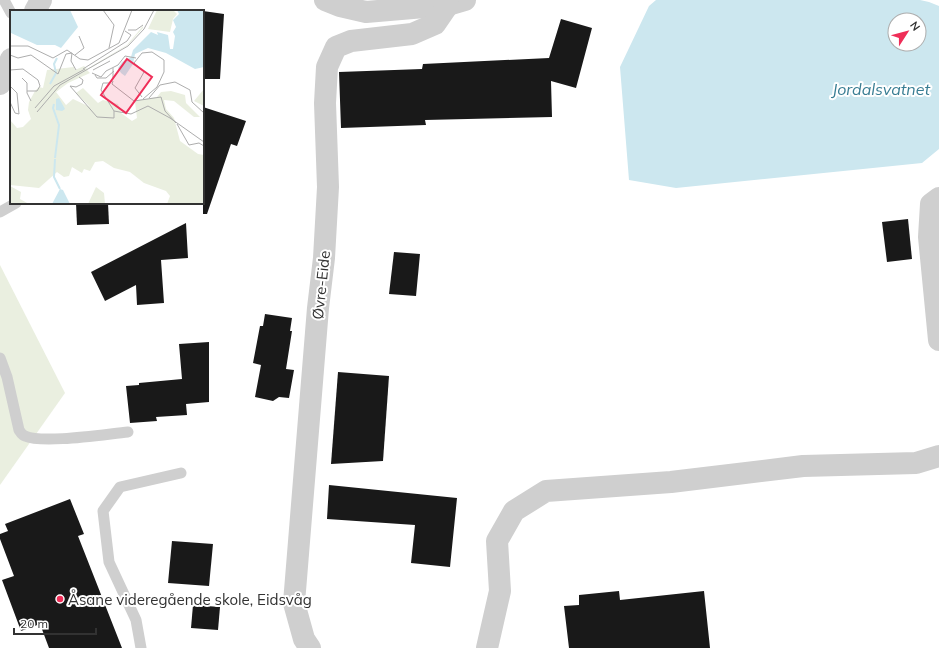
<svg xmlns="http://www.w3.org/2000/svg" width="939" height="648" font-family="Mulish,sans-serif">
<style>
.green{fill:#eaefe0}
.water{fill:#cce7ef;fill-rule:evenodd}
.building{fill:#191919}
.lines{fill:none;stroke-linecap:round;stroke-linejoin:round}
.service{stroke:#cfcfcf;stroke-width:11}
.minor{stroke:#cfcfcf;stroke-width:22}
.poi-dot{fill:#ef2e58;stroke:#fff;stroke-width:1.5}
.labels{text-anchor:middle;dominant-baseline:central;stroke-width:4;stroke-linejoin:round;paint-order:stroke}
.street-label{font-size:15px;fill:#323232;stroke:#fff}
.poi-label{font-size:15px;fill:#323232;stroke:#fff;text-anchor:start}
.water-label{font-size:16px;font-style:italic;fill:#387d93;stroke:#fff}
.inset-river{fill:none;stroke:#cce7ef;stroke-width:2}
.inset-road{fill:none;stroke:#adadad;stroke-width:1}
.view{fill:#ef2e58;fill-opacity:0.15;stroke:#ef2e58;stroke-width:2}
.inset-edge{fill:none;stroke:#323232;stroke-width:2}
</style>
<rect width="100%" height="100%" fill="#fff"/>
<!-- green -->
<polygon class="green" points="0,265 65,393 0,485"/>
<!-- water -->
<path class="water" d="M656,0H920L929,2L939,6V149L922,163L676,188L629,180L620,67L649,6ZM895,20H919V44H895Z"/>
<!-- building -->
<g class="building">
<polygon points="203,11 224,14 220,79 203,79"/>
<polygon points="561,19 592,28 576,88 551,81 552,117 425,120 426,125 341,128 339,72 422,69 423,64 549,58"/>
<polygon points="203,107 246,121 237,146 231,144 207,214 203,214"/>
<polygon points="76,203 108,203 109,224 77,225"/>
<polygon points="908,219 912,259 887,262 882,222"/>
<polygon points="186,223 188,258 161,260 164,303 137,305 136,285 105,301 91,272"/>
<polygon points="394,252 420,254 416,296 389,294"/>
<polygon points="265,314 292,318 290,331 292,331 286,369 294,370 289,398 279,397 273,401 255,397 261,365 253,363 260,326 263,326"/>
<polygon points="209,342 209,402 186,404 187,415 156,417 157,421 130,423 126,386 139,385 139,383 182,379 179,344"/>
<polygon points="338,372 389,376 383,461 331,464"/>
<polygon points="329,485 457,498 450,567 411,563 415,525 327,519"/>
<polygon points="70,499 84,534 78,536 122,648 49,648 40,624 21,631 2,580 14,576 0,539 0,534 8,531 5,524"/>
<polygon points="172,541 213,544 209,586 168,583"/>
<polygon points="619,591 620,600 704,591 710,648 569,648 564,606 579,605 579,595"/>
<polygon points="193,605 220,607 218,630 191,628"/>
</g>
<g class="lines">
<!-- service -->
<g class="service">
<polyline points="4,0 11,13"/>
<polyline points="0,212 16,203"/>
<path d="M0,358L7,377L19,430C21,433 22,435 25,436C43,444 106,434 128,432"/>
<polyline points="141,648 136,620 109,562 103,511 120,487 181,473"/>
</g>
<!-- minor -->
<g class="minor">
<polyline points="325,0 340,6 366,12 448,5 465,0"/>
<polyline points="35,11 41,0"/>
<polyline points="0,84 11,59"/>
<polyline points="939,198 931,204 929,237 939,340"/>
<polyline points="310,648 304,639 294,603 318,308 324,258 328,187 325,103 327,67 336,47 351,41 412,34 435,24 448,5"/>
<polyline points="487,648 500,591 497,541 514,511 546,491 671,482 803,466 916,463 939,456"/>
</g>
</g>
<!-- markers -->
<circle class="poi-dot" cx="60" cy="599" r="4"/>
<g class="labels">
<!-- street labels -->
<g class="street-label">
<text transform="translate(321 285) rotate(-84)">Øvre-Eide</text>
</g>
<!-- poi labels -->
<g class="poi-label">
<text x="68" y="599">Åsane videregående skole, Eidsvåg</text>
</g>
<!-- water labels -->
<g class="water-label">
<text x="881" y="89">Jordalsvatnet</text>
</g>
</g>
<!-- overview -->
<g transform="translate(10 10)">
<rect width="194" height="194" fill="#fff"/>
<path d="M147,0H163L167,4L163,9L160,22L138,19ZM133,16V18L118,35L77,60L80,63L58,73L46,82L56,95L63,89L80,97L66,83L73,78L88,93L93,90L108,94L111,103L122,111L127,108L125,92L128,90L147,87L151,82L161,81L175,85L176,93L190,107H184L164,91L154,90L156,99L164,108L170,131L188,144L194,145V194H157L160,186L156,181L134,173L120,162L104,158L93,151L85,152L80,161L74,159L72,163L62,157L59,166L54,167L47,162L29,178L0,175V110L7,118L13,117L21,109L18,100L19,92L25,81L29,77L33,78L37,60L64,57L65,60L74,56L77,59L117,35ZM194,79V96L184,91ZM0,176L11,182L10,189L19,194H0ZM86,177L94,183L95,194H78Z" fill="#eaefe0"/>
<path d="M0,0H60L68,17L51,38L45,35H27L1,23ZM167,0H194V57L185,59L156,43L138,38L125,44L123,54L115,66L111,63L108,58L112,52L121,47L123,40L141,22L148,25L147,22L158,25L160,39H163L165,26L163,22L166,17L163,10L169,4ZM49,88L55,99L52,101L46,100V89ZM50,179L53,180L60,194H42Z" fill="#cce7ef"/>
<path class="inset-river" d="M40,74L46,63L44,54L47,48M44,94L43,98L49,115L45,148M45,149L44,167L50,179"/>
<path class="inset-road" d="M93,0L104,15L99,38M118,20H126L133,15M0,36H18L43,48L57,40L70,49L78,50L109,33L122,0M0,45L8,48L21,45L48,64L56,44L62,43L61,51L66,60M65,45L74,38L69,26M103,58V68L100,73H93L91,80L104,101L121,104L138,96L160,108L194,132M73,59L117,31L121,25L115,21M0,60L13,59L28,70L30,76L27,81H17M83,60L100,51M96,61L108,55L115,46L126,48M82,63L91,67L96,61M85,65L87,68H96L104,61M12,68L17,73V83L21,91M103,71L102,74L124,91L151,87L155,101L166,113M0,76L7,83L9,104L5,103L0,92M60,76L87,107L104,108V101M60,76L66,77L72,74L73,70L69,67M132,87L125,78L134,62L124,53L132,43L142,42L154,50V62L147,77L133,89M139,88L150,75L165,72L180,80L182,92L194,103M25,98L44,76L75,59M27,102L50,75L118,36L134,19L144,0M167,114L179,135L189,133L194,136"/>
<path class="view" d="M117,49L142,67L116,103L91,85Z"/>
<rect width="194" height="194" class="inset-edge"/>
</g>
<!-- north arrow -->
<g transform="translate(907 32) rotate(54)"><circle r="19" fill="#ffffff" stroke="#adadad"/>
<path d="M0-3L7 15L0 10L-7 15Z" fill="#ef2e58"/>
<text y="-6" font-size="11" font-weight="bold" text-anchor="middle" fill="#323232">N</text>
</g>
<!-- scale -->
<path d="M14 628v6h82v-6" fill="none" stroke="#323232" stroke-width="2"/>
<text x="20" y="628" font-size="12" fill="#323232" stroke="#ffffff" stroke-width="3" paint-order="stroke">20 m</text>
</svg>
